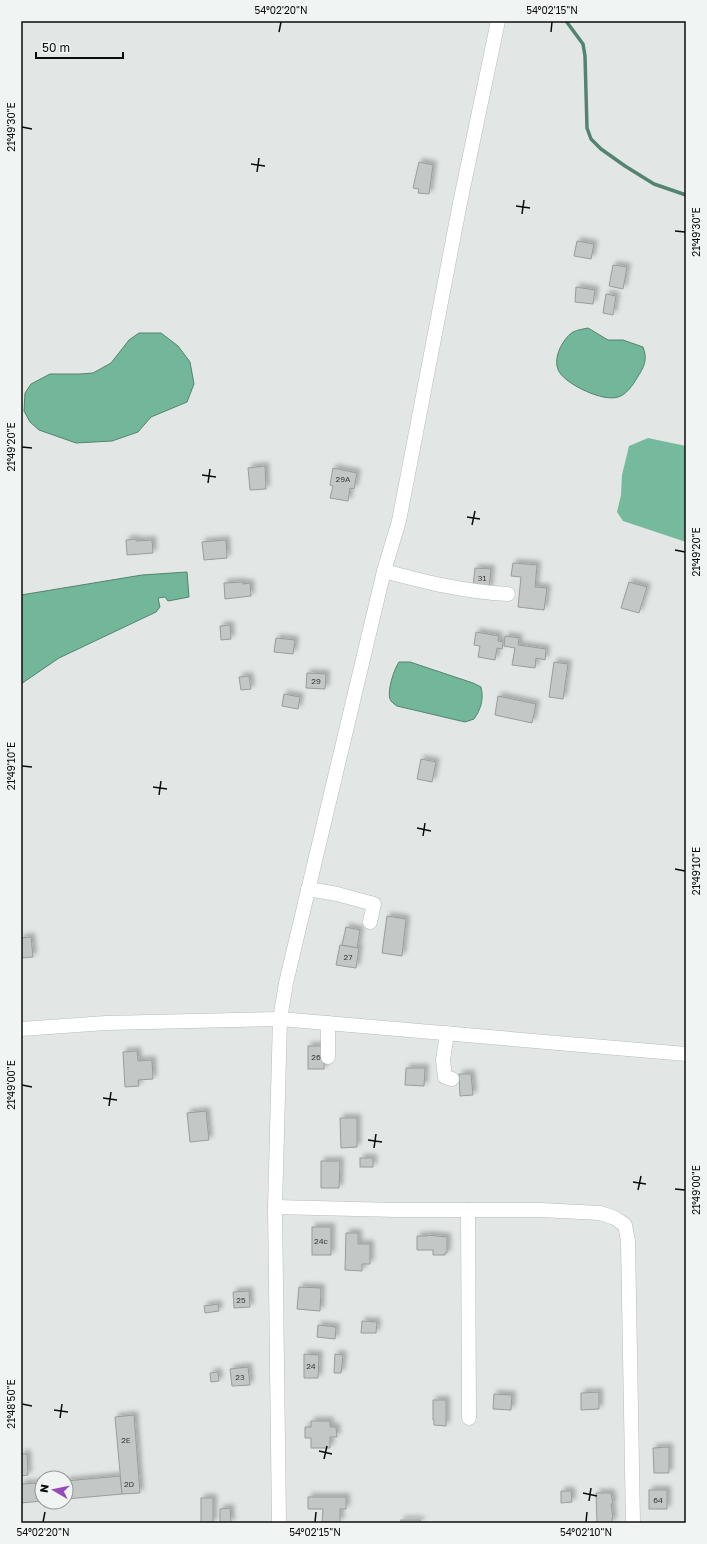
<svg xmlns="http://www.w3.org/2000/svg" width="707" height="1544" font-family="'Golos Text',sans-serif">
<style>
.forest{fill:#75ba9c}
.water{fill:#72b799;stroke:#53846f}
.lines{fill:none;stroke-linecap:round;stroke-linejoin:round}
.stream{stroke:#53846f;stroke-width:3.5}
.building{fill:#c3c8c6;stroke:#999d9b;filter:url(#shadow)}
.minor-casing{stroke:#b7bcb9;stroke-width:15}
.minor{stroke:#fff;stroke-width:14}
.ticks{fill:none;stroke:#0b0d0c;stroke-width:1.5}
.labels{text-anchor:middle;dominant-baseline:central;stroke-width:3;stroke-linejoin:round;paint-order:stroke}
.number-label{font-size:8px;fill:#393c3a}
.neatline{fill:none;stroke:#0b0d0c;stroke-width:1.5}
.ticks-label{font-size:10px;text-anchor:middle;fill:#0b0d0c}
</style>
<defs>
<filter id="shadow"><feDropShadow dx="3.5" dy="-3.5" stdDeviation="2" flood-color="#0004"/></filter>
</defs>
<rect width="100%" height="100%" fill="#e2e7e5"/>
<!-- forest -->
<polygon class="forest" points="648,438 686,446 686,542 623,521 617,512 621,495 622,475 629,446"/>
<!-- water -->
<g class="water">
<path d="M588,328L608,340H623L643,347C648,360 644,367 637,378C633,385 626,395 618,397C603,402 568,385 560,373C551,361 562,339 573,332C577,330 583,329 588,328Z"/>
<polygon points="139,333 161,333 178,346 190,362 194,384 187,402 151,417 138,432 112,441 76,443 39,430 30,422 24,411 25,393 31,384 50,374 80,374 93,373 111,363 129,340"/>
<polygon points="187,572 189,597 168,601 165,597 158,598 160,607 156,612 59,658 21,684 21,595 142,575"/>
<path d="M399,662H410L473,683L481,687C484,699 481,709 474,719L465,722L397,706C394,704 391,702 390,699C387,691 394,669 399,662Z"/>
</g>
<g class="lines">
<!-- stream -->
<polyline class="stream" points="566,21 583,44 585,56 587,128 591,139 601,149 625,166 654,184 686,195"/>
</g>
<!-- building -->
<g class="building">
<polygon points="419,162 433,165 429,194 418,193 419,189 413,188"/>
<polygon points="577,241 594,244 591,259 574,256"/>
<polygon points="613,265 627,267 623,289 609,286"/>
<polygon points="576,287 595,290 593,304 575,302"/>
<polygon points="606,294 616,296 613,315 603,313"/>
<polygon points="265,466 266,489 250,490 248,468"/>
<polygon points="333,468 357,473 354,489 350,488 348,501 330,498 333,486 330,485"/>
<polygon points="136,539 136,541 152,540 153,553 127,555 126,540"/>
<polygon points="226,540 227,558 204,560 202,542"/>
<polygon points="513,563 537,565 535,587 547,588 544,610 518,607 521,577 511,576"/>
<polygon points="475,568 491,569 489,589 473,587"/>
<polygon points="243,582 243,584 250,583 251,596 225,599 224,583"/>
<polygon points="629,582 647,587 639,613 621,608"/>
<polygon points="230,625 231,639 221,640 220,626"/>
<polygon points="476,632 499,636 498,641 503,642 502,649 497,648 495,660 478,657 480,646 474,645"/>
<polygon points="505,636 519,638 518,645 546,649 545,660 536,658 535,668 512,665 515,648 504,646"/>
<polygon points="276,638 295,640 293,654 274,652"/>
<polygon points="554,662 568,664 563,699 549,697"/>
<polygon points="307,673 326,674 325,689 306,688"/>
<polygon points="249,676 251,689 241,690 239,677"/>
<polygon points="284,694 300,697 298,709 282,706"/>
<polygon points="498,696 536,704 532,723 495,715"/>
<polygon points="421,759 436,762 432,782 417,779"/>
<polygon points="387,916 406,919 402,956 382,953"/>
<polygon points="346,927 360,930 357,948 342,945"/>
<polygon points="31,937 33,957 21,958 21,938"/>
<polygon points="340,945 359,948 356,968 336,965"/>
<rect x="308" y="1046" width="16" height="23"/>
<polygon points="137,1051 138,1061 152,1060 153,1079 138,1080 139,1086 125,1087 123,1052"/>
<polygon points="406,1068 425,1068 424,1086 405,1085"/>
<polygon points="459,1074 471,1074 473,1095 460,1096"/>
<polygon points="206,1111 209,1140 190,1142 187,1113"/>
<polygon points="340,1118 357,1118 357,1147 341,1148"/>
<rect x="360" y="1158" width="13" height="9"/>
<polygon points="321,1161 340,1161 339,1188 321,1188"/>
<rect x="312" y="1227" width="19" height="28"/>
<polygon points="346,1233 358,1233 358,1244 370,1244 370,1264 362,1264 362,1271 345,1270"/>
<polygon points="427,1235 447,1237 447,1253 445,1253 445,1255 433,1255 433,1250 417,1250 417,1236 427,1236"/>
<polygon points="299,1287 321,1288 320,1311 297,1309"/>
<polygon points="249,1291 250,1307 234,1308 233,1292"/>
<polygon points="218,1304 219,1311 205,1313 204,1306"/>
<polygon points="362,1321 377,1322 376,1333 361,1333"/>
<polygon points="318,1325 336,1327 335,1339 317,1337"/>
<polygon points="304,1354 319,1355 318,1378 304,1378"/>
<polygon points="335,1354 343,1355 341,1373 334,1373"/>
<polygon points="248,1367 250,1385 232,1386 230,1369"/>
<polygon points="218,1372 219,1381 211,1382 210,1373"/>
<polygon points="599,1392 599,1409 581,1410 581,1393"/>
<polygon points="494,1394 512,1395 511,1410 493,1409"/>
<polygon points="433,1400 446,1400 446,1426 434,1425 434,1420 433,1420"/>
<polygon points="134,1415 140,1493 122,1494 115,1417"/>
<polygon points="311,1421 330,1421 330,1427 336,1427 337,1437 330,1437 330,1448 311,1448 311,1438 305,1438 305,1427 311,1427"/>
<polygon points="669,1447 669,1473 654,1473 653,1448"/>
<polygon points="21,1454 27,1454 28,1475 21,1476"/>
<polygon points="120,1476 122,1494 66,1499 66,1481"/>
<polygon points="42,1483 42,1501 21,1503 21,1484"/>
<rect x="649" y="1490" width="18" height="19"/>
<polygon points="561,1491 571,1491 572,1502 561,1503"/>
<polygon points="596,1493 611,1493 613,1504 611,1504 613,1518 612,1518 612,1523 597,1523"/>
<polygon points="308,1497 346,1497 346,1509 340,1509 340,1522 322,1522 323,1509 308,1509"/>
<rect x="201" y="1498" width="12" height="25"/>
<polygon points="230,1508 231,1523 220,1523 220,1509"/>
<rect x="401" y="1520" width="19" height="3"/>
</g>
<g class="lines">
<!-- minor casing -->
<g class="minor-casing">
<g id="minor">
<path d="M384,571C426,582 464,592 508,594"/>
<polyline points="308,889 337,894 374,904 370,922"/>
<polyline points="21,1029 106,1023 280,1019 686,1054"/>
<polyline points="447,1033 443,1060 445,1077 452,1079"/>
<polyline points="328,1057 328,1023"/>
<polyline points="275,1207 396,1210 541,1210 600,1213 615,1218 625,1225 628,1241 633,1523"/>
<polyline points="468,1210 469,1418"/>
<polyline points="279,1523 275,1207 280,1019 286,983 295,945 384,571 399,521 460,203 498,21"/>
</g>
</g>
<!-- minor -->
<use href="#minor" class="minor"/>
</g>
<!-- ticks -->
<path class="ticks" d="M279,32L281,22M551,32L552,22M22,127L32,129M251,164L265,166M257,172L259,158M516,206L530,208M522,214L524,200M675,231L685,232M22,447L32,448M202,475L216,477M208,483L210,469M467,517L480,519M472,525L475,511M675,550L685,552M22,766L32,767M153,787L167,789M159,795L161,781M417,828L431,831M423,836L425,823M675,869L685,871M22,1085L32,1087M103,1098L117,1100M109,1106L111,1092M368,1140L382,1142M374,1148L376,1134M633,1182L646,1184M675,1189L685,1190M638,1190L641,1176M22,1404L32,1406M54,1410L68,1412M60,1418L62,1404M319,1451L332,1454M324,1459L327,1446M583,1493L597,1496M589,1501L591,1488M43,1522L45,1512M315,1522L316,1512M586,1522L587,1512"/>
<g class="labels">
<!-- number labels -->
<g class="number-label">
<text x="343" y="479">29A</text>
<text x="482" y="578">31</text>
<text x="316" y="681">29</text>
<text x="348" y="957">27</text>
<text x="316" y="1057">26</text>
<text x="321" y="1241">24c</text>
<text x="241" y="1300">25</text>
<text x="311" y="1366">24</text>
<text x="240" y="1377">23</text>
<text x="126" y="1440">2E</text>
<text x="129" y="1484">2D</text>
<text x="658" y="1500">64</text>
</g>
</g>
<!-- border -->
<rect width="707" height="1544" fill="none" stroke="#f0f4f2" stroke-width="44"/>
<!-- north arrow -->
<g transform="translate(54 1490) rotate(279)"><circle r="19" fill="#f0f4f2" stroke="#949896"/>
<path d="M0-3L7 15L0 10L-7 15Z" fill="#994aba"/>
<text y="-6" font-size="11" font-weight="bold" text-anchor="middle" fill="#0b0d0c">N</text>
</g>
<!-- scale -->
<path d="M36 52v6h87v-6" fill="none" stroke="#0b0d0c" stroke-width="2"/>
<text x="42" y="52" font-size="12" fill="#0b0d0c" stroke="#f0f4f2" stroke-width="3" paint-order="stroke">50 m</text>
<rect x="22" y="22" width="663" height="1500" class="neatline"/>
<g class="ticks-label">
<text x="281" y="14">54°02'20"N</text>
<text x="552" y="14">54°02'15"N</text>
<text transform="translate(11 127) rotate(-90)" y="4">21°49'30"E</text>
<text transform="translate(696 232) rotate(-90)" y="4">21°49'30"E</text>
<text transform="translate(11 447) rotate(-90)" y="4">21°49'20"E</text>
<text transform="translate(696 552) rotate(-90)" y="4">21°49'20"E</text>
<text transform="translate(11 766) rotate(-90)" y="4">21°49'10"E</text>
<text transform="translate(696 871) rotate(-90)" y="4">21°49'10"E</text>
<text transform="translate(11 1085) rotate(-90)" y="4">21°49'00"E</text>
<text transform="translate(696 1190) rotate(-90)" y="4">21°49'00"E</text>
<text transform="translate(11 1404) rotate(-90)" y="4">21°48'50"E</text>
<text x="43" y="1536">54°02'20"N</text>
<text x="315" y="1536">54°02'15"N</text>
<text x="586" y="1536">54°02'10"N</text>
</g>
</svg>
